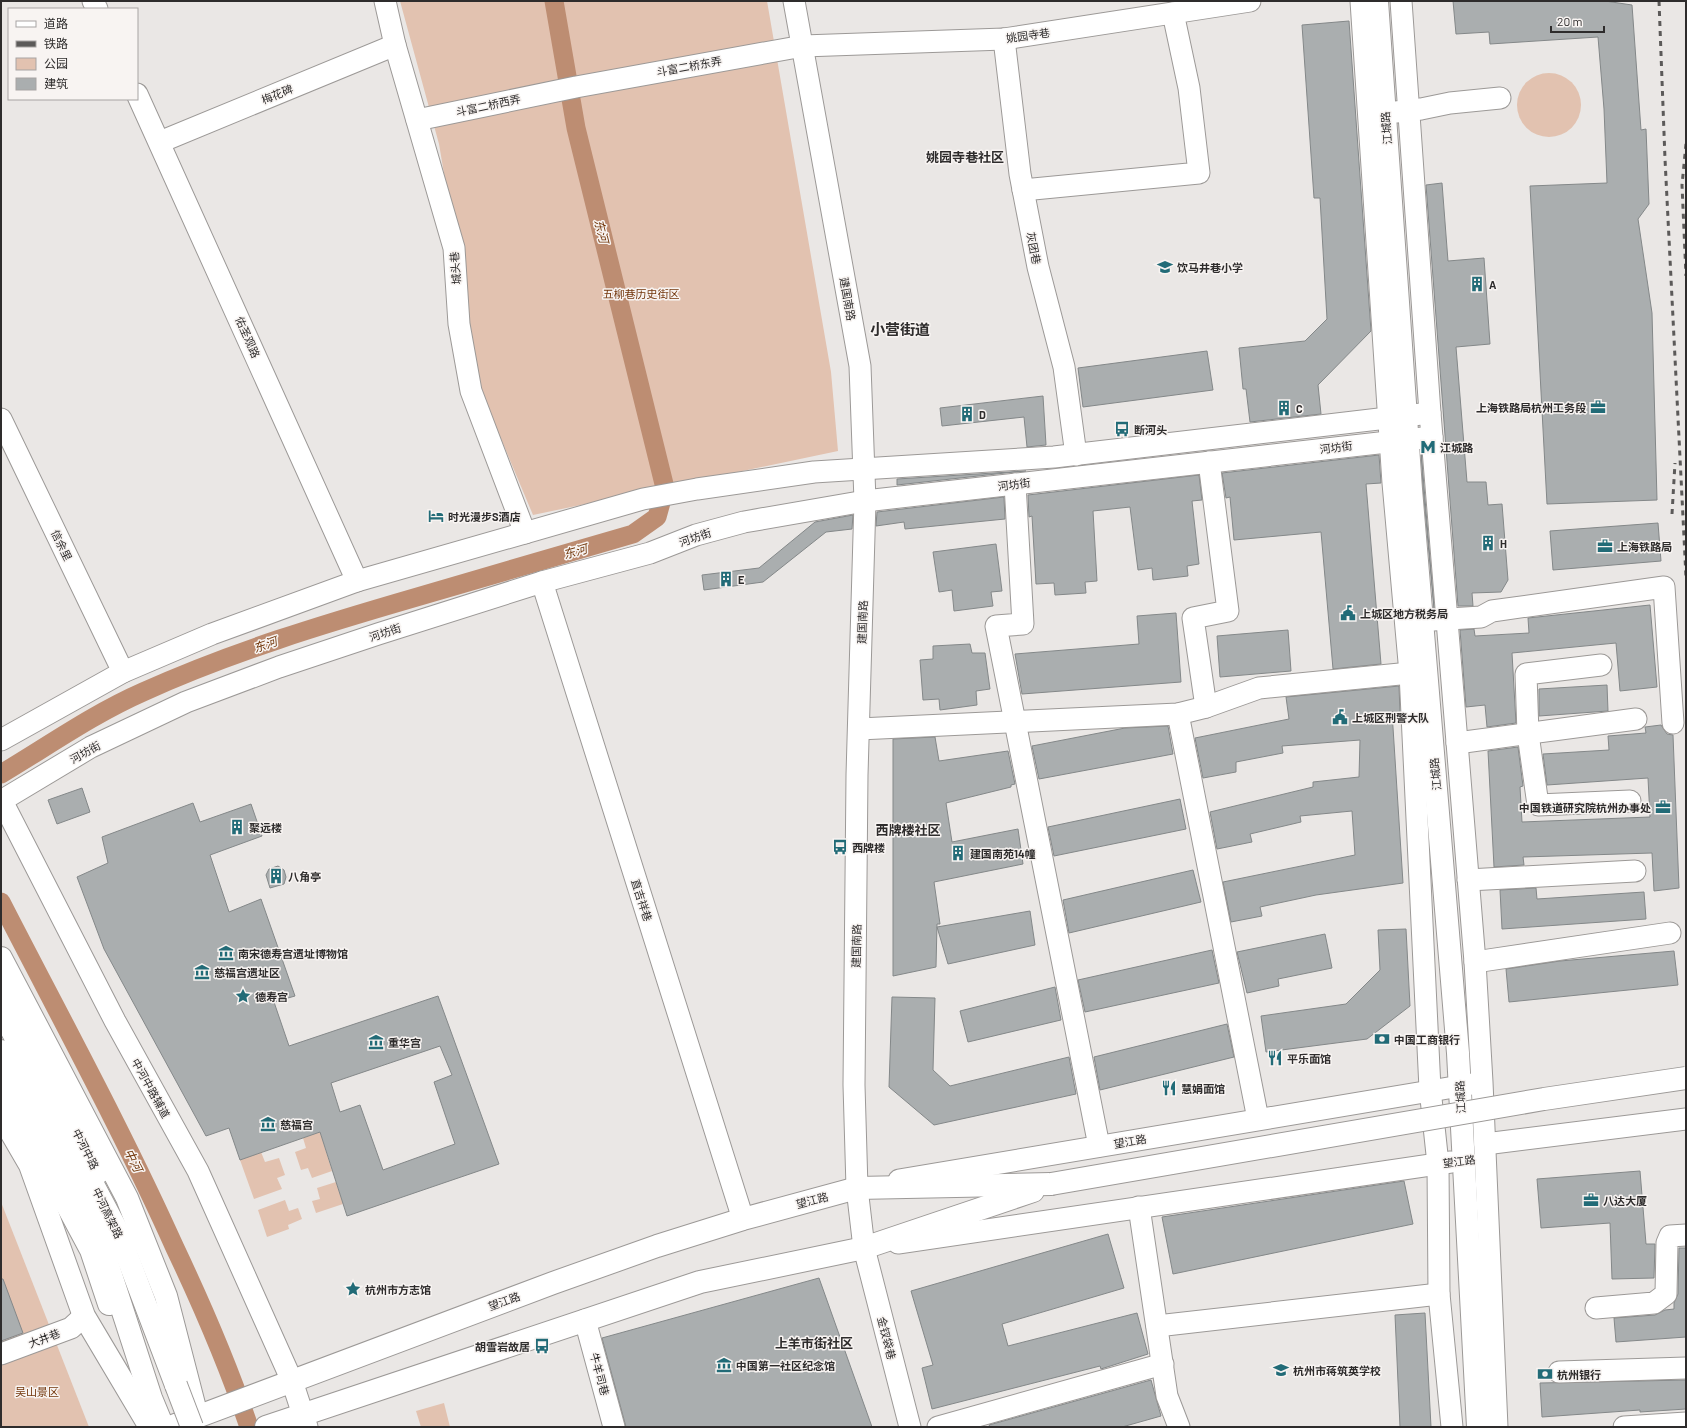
<svg xmlns="http://www.w3.org/2000/svg" width="1687" height="1428" font-family="Barlow,'Noto Sans SC',sans-serif">
<style>
.green{fill:#e2c2b0}
.lines{fill:none;stroke-linecap:round;stroke-linejoin:round}
.canal{stroke:#bd8d72;stroke-width:19}
.building{fill:#aaaeaf;stroke:#848889;fill-rule:evenodd}
.minor-casing{stroke:#9c9997;stroke-width:23}
.major-casing{stroke:#9c9997;stroke-width:24}
.highway-casing{stroke:#9c9997;stroke-width:24}
.minor{stroke:#fff;stroke-width:21}
.major{stroke:#fff;stroke-width:22}
.highway{stroke:#fff;stroke-width:22}
.rail{stroke:#5c5a59;stroke-width:3;stroke-dasharray:5 5;stroke-linecap:butt}
.major-bridge-casing{stroke:#9c9997;stroke-width:24;stroke-linecap:butt}
.highway-bridge-casing{stroke:#9c9997;stroke-width:24;stroke-linecap:butt}
.major-bridge{stroke:#fff;stroke-width:22}
.highway-bridge{stroke:#fff;stroke-width:22}
.labels{text-anchor:middle;dominant-baseline:central;stroke-width:3;stroke-linejoin:round;paint-order:stroke}
.street-label{font-size:11px;fill:#2e2c2c;stroke:#f8f4f2}
.poi-label{font-size:11px;font-weight:bold;fill:#2e2c2c;stroke:#f8f4f2;text-anchor:start}
.park-label{font-size:11px;fill:#72350a;stroke:#f8f4f2}
.water-label{font-size:12px;font-style:italic;fill:#6f3306;stroke:#f8f4f2}
.quarter-label{font-size:13px;font-weight:bold;fill:#2e2c2c;stroke:#f8f4f2}
.district-label{font-size:15px;font-weight:bold;fill:#2e2c2c;stroke:#f8f4f2}
</style>
<rect width="100%" height="100%" fill="#eae7e5"/>
<!-- green -->
<g class="green">
<polygon points="400,1 767,1 831,372 838,451 533,515 481,391 439,144"/>
<circle cx="1549" cy="105" r="32"/>
<polygon points="320,1132 332,1171 312,1178 308,1168 301,1170 295,1152 306,1148 303,1138"/>
<polygon points="261,1152 265,1162 279,1158 285,1175 277,1178 282,1189 254,1199 240,1160"/>
<polygon points="336,1182 343,1204 316,1213 312,1201 320,1199 317,1188"/>
<polygon points="285,1200 289,1211 298,1208 302,1219 288,1225 289,1229 267,1237 258,1210"/>
<polygon points="1,1202 89,1427 1,1427"/>
<polygon points="444,1403 450,1427 421,1427 416,1411"/>
</g>
<g class="lines">
<!-- canal -->
<g class="canal">
<path d="M1,774C48,746 93,714 143,692C231,652 324,624 417,597C489,576 561,555 633,534L657,517L665,488L576,128L554,1"/>
<path d="M1,902C60,1017 122,1130 175,1248C203,1307 228,1365 249,1427"/>
</g>
</g>
<!-- building -->
<g class="building">
<polygon points="1453,1 1605,1 1632,5 1641,130 1646,129 1649,204 1638,219 1652,313 1657,500 1547,504 1530,186 1607,183 1604,109 1598,37 1490,44 1489,32 1456,34"/>
<polygon points="1349,21 1371,331 1318,385 1321,414 1250,422 1246,389 1243,389 1239,348 1305,341 1327,319 1320,198 1314,198 1302,25"/>
<polygon points="1442,183 1448,261 1484,258 1490,344 1456,347 1467,482 1486,482 1488,505 1502,504 1508,580 1501,592 1472,593 1473,606 1458,606 1426,185"/>
<polygon points="1207,351 1213,390 1083,407 1078,368"/>
<polygon points="1043,396 1046,445 1027,447 1024,417 942,426 940,408"/>
<polygon points="1421,450 1434,608 1423,488"/>
<polygon points="1379,455 1381,483 1366,484 1381,664 1333,669 1321,532 1234,540 1230,497 1226,498 1222,473"/>
<polygon points="1026,471 1014,472 897,485 897,479"/>
<polygon points="1199,475 1202,500 1192,501 1199,564 1187,566 1188,576 1153,580 1152,568 1138,570 1130,507 1093,511 1097,581 1085,582 1086,593 1055,595 1054,583 1036,584 1032,516 1029,517 1028,495"/>
<polygon points="1004,497 1005,519 905,529 904,522 876,526 877,512"/>
<polygon points="853,515 852,529 826,532 763,582 704,590 702,575 759,568 815,522"/>
<polygon points="1658,523 1661,561 1553,570 1550,531"/>
<polygon points="996,544 1002,591 991,592 993,606 954,611 952,590 939,592 933,552"/>
<polygon points="1650,605 1657,687 1620,691 1616,643 1512,653 1516,723 1487,727 1485,705 1466,707 1460,630 1474,629 1475,636 1529,633 1528,618"/>
<polygon points="1176,613 1181,682 1022,694 1015,654 1139,644 1137,616"/>
<polygon points="1288,630 1291,671 1220,677 1217,636"/>
<polygon points="970,644 972,653 985,653 990,689 976,691 977,705 940,710 939,699 923,700 920,660 933,659 933,646"/>
<polygon points="1607,685 1608,711 1539,716 1539,689"/>
<polygon points="1399,686 1400,712 1392,712 1403,883 1316,895 1260,907 1262,916 1231,922 1223,882 1355,855 1352,811 1300,816 1301,822 1250,834 1252,842 1217,849 1210,812 1313,787 1313,782 1359,777 1360,740 1282,746 1283,753 1236,762 1236,772 1203,778 1195,738 1289,719 1286,697"/>
<polygon points="1661,725 1667,734 1673,735 1679,888 1654,891 1652,853 1523,857 1524,865 1494,867 1488,751 1518,747 1523,786 1520,787 1522,822 1650,817 1648,778 1547,785 1543,754 1609,750 1608,736 1646,733 1645,727"/>
<polygon points="1168,726 1173,754 1039,779 1032,746 1125,728"/>
<polygon points="935,737 939,761 1008,751 1015,784 1011,785 1011,787 946,803 952,842 1018,829 1023,864 934,882 940,924 937,924 936,967 893,976 893,739"/>
<polygon points="82,788 90,812 57,824 48,800"/>
<polygon points="1180,799 1186,829 1054,856 1048,827"/>
<path d="M193,803L200,822L251,804L262,836L210,855L229,912L261,899L295,996L274,1002L289,1046L438,996L499,1164L347,1216L320,1132L240,1160L229,1128L206,1136L104,949L77,877L108,863L102,837ZM440,1046L452,1075L434,1082L455,1144L383,1170L360,1105L340,1112L331,1083Z"/>
<polygon points="278,866 284,870 286,877 284,884 270,888 266,875 269,869"/>
<polygon points="1193,870 1201,902 1069,933 1063,900"/>
<polygon points="1536,888 1537,899 1644,892 1646,919 1502,929 1500,890"/>
<polygon points="1030,911 1035,945 948,964 937,927"/>
<polygon points="1406,929 1410,1006 1367,1039 1266,1052 1261,1016 1346,1004 1380,970 1378,930"/>
<polygon points="1325,934 1332,968 1278,979 1279,986 1247,993 1237,952"/>
<polygon points="1212,950 1219,983 1085,1012 1078,980"/>
<polygon points="1674,951 1678,985 1509,1002 1506,969 1560,961"/>
<polygon points="1055,987 1061,1020 968,1042 960,1011"/>
<polygon points="892,997 935,998 933,1070 950,1086 1069,1057 1076,1094 934,1125 889,1087"/>
<polygon points="1227,1024 1234,1057 1100,1090 1094,1057"/>
<polygon points="1640,1171 1646,1244 1655,1244 1654,1278 1612,1279 1610,1223 1541,1228 1537,1179"/>
<polygon points="1404,1181 1413,1224 1173,1274 1162,1217"/>
<polygon points="1108,1234 1124,1288 1002,1324 1008,1346 1137,1313 1148,1354 1101,1369 1100,1366 932,1409 922,1368 933,1365 911,1291"/>
<polygon points="1679,1248 1686,1248 1686,1337 1616,1342 1614,1318 1655,1315 1665,1310 1674,1309 1674,1303 1678,1294"/>
<polygon points="819,1278 872,1427 626,1427 602,1338"/>
<polygon points="1,1279 3,1279 23,1333 1,1341"/>
<polygon points="1425,1313 1431,1427 1400,1427 1395,1315"/>
<polygon points="1151,1380 1161,1416 1122,1427 990,1427 989,1425"/>
<polygon points="1686,1380 1686,1409 1640,1412 1640,1410 1542,1417 1540,1383"/>
</g>
<g class="lines">
<!-- minor casing -->
<g class="minor-casing">
<g id="minor">
<polyline points="93,1 97,9"/>
<polyline points="385,1 395,45 454,248 459,324 471,391 525,533"/>
<polyline points="794,1 860,366 865,501 857,775 854,1085 857,1188 864,1248 910,1427"/>
<polyline points="1361,1 1393,483 1410,673 1430,1089 1438,1164 1439,1294 1452,1427"/>
<polyline points="1401,1 1430,413 1475,962 1482,1082 1497,1427"/>
<polyline points="1004,39 1020,174 1038,267 1064,367 1076,455"/>
<polyline points="137,94 357,581"/>
<polyline points="1396,112 1421,109 1450,103 1500,98"/>
<polyline points="417,120 576,87 803,46 1004,39 1250,1"/>
<polyline points="160,142 395,45"/>
<polyline points="1023,190 1199,173 1189,88 1173,13"/>
<polyline points="1,419 123,672"/>
<polyline points="1015,484 1023,624 996,626 1099,1146"/>
<polyline points="542,582 743,1219"/>
<polyline points="1433,620 1481,617 1492,611 1664,587 1673,723"/>
<polyline points="1601,665 1526,674 1528,734 1538,805 1630,801"/>
<polyline points="1206,707 1193,618 1228,611 1209,462"/>
<polyline points="1178,714 1258,1119"/>
<polyline points="859,729 1178,714 1206,707 1259,688 1410,673"/>
<polyline points="1,740 123,672 212,634 357,581 643,499 697,489 814,472 1054,457 1430,413"/>
<polyline points="1457,743 1636,719"/>
<polyline points="1,799 115,1021 198,1171 292,1381 307,1427"/>
<polyline points="1,801 91,747 186,702 279,667 378,634 542,582 650,553 696,535 744,522 865,501 1432,437"/>
<polyline points="1468,880 1635,871"/>
<polyline points="1475,962 1670,933"/>
<polyline points="1485,1144 1686,1119"/>
<polyline points="899,1180 1478,1083"/>
<polyline points="1139,1207 1167,1396 1179,1427"/>
<polyline points="898,1243 1451,1162"/>
<polyline points="1596,1308 1654,1303 1666,1294 1667,1243 1670,1236 1686,1235"/>
<polyline points="585,1320 614,1427"/>
<polyline points="1157,1326 1439,1294"/>
<polyline points="1,1354 71,1328 84,1316"/>
<polyline points="1559,1372 1686,1368"/>
<polyline points="938,1427 1163,1364"/>
<polyline points="1624,1427 1686,1423"/>
</g>
</g>
<!-- major casing -->
<g class="major-casing">
<g id="major">
<polyline points="1377,1 1411,489 1458,1053 1478,1427"/>
<polyline points="1,988 99,1172"/>
<polyline points="1,1082 91,1250 109,1304"/>
<polyline points="170,1427 553,1283 657,1246 743,1219 857,1188 1051,1184"/>
<polyline points="266,1427 700,1282 864,1248 1033,1191"/>
</g>
</g>
<!-- highway casing -->
<g class="highway-casing">
<g id="highway">
<polyline points="1,958 127,1198 166,1296 197,1416"/>
<polyline points="1,1010 118,1232 176,1385"/>
<polyline points="1,1051 100,1241 151,1398 163,1427"/>
<polyline points="1,1115 30,1165 84,1316 150,1427"/>
</g>
</g>
<!-- minor -->
<use href="#minor" class="minor"/>
<!-- major -->
<use href="#major" class="major"/>
<!-- highway -->
<use href="#highway" class="highway"/>
<!-- rail -->
<g class="rail">
<polyline points="1659,1 1665,159 1686,577"/>
<polyline points="1686,144 1682,185 1686,276"/>
<polyline points="1672,514 1675,463"/>
</g>
<!-- major-bridge casing -->
<g class="major-bridge-casing">
<polyline id="major-bridge" points="1051,1184 1544,1099 1686,1078"/>
</g>
<!-- highway-bridge casing -->
<g class="highway-bridge-casing">
<polyline id="highway-bridge" points="176,1385 192,1427"/>
</g>
<!-- major-bridge -->
<use href="#major-bridge" class="major-bridge"/>
<!-- highway-bridge -->
<use href="#highway-bridge" class="highway-bridge"/>
</g>
<!-- icons -->
<defs>
<g id="school-bare" transform="scale(1.2)"><path d="M0-5L7-2L0 1L-7-2ZM-4 1L0 2.5L4 1V4Q0 6-4 4Z" fill="#226b77" stroke="#f8f4f2" stroke-width="2.5" paint-order="stroke"/></g>
<g id="building-bare" transform="scale(1.2)"><path d="M-4-6H4V6H1V3H-1V6H-4ZM-2.5-4.3h1.7v1.8h-1.7ZM.8-4.3h1.7v1.8H.8ZM-2.5-1h1.7V.8h-1.7ZM.8-1h1.7V.8H.8Z" fill="#226b77" stroke="#f8f4f2" stroke-width="2.5" paint-order="stroke"/></g>
<g id="office-bare" transform="scale(1.2)"><path d="M-6-3h4V-5.5h4V-3h4V5H-6ZM-1-4.5V-3h2v-1.5ZM-6 0V1H6V0Z" fill="#226b77" stroke="#f8f4f2" stroke-width="2.5" paint-order="stroke"/></g>
<g id="bus-bare" transform="scale(1.2)"><path d="M-5-6H5V4H4V6H2V4H-2V6H-4V4H-5ZM-3.5-4V0h7V-4ZM-3.5 1.2v1.5H-2V1.2ZM2 1.2v1.5H3.5V1.2Z" fill="#226b77" stroke="#f8f4f2" stroke-width="2.5" paint-order="stroke"/></g>
<g id="metro-bare" transform="scale(1.2)"><path d="M-5.5 5V-5H-3L0 0L3-5H5.5V5H3V-.5L0 4L-3-.5V5Z" fill="#226b77" stroke="#f8f4f2" stroke-width="2.5" paint-order="stroke"/></g>
<g id="hotel-bare" transform="scale(1.2)"><path d="M-6-4.5h1.5V1H6V5H4.5V3h-9V5H-6ZM-4 0a1.8 1.8 0 1 1 3.6 0ZM.5 0V-2.5h3Q6-2.5 6 0Z" fill="#226b77" stroke="#f8f4f2" stroke-width="2.5" paint-order="stroke"/></g>
<g id="civic-bare" transform="scale(1.2)"><path d="M-.6-6.5H3V-4.5H.6V-3L4-1V1h2V6H-6V1h2V-1L-.6-3ZM-1.2 2.5V6h2.4V2.5Z" fill="#226b77" stroke="#f8f4f2" stroke-width="2.5" paint-order="stroke"/></g>
<g id="museum-bare" transform="scale(1.2)"><path d="M0-6L6-3V-2H-6V-3ZM-5-1h2V3h-2ZM-1-1h2V3h-2ZM3-1h2V3H3ZM-6 4H6V6H-6Z" fill="#226b77" stroke="#f8f4f2" stroke-width="2.5" paint-order="stroke"/></g>
<g id="sight-bare" transform="scale(1.2)"><path d="M0-6L1.8-2.2L6-1.7L2.9 1.2L3.7 5.4L0 3.3L-3.7 5.4L-2.9 1.2L-6-1.7L-1.8-2.2Z" fill="#226b77" stroke="#f8f4f2" stroke-width="2.5" paint-order="stroke"/></g>
<g id="bank-bare" transform="scale(1.2)"><path d="M-6-4H6V4H-6ZM0-2.3a2.3 2.3 0 1 0 0 4.6a2.3 2.3 0 1 0 0-4.6Z" fill="#226b77" stroke="#f8f4f2" stroke-width="2.5" paint-order="stroke"/></g>
<g id="restaurant-bare" transform="scale(1.2)"><path d="M-5-6h1v4h1v-4h1v4h1v-4h1v5L-1.5 .5V6h-2V.5L-5-1ZM5-6V6H3V1.5H1.5Q1.5-4 5-6Z" fill="#226b77" stroke="#f8f4f2" stroke-width="2.5" paint-order="stroke"/></g>
</defs>
<g fill-rule="evenodd">
<use href="#school-bare" x="1165" y="267"/>
<use href="#building-bare" x="1477" y="284"/>
<use href="#office-bare" x="1598" y="407"/>
<use href="#building-bare" x="1284" y="408"/>
<use href="#building-bare" x="967" y="414"/>
<use href="#bus-bare" x="1122" y="429"/>
<use href="#metro-bare" x="1428" y="447"/>
<use href="#hotel-bare" x="436" y="516"/>
<use href="#building-bare" x="1488" y="543"/>
<use href="#office-bare" x="1605" y="546"/>
<use href="#building-bare" x="726" y="579"/>
<use href="#civic-bare" x="1348" y="613"/>
<use href="#civic-bare" x="1340" y="717"/>
<use href="#office-bare" x="1663" y="807"/>
<use href="#building-bare" x="237" y="827"/>
<use href="#bus-bare" x="840" y="847"/>
<use href="#building-bare" x="958" y="853"/>
<use href="#building-bare" x="276" y="876"/>
<use href="#museum-bare" x="226" y="953"/>
<use href="#museum-bare" x="202" y="972"/>
<use href="#sight-bare" x="243" y="996"/>
<use href="#bank-bare" x="1382" y="1039"/>
<use href="#museum-bare" x="376" y="1042"/>
<use href="#restaurant-bare" x="1275" y="1058"/>
<use href="#restaurant-bare" x="1169" y="1088"/>
<use href="#museum-bare" x="268" y="1124"/>
<use href="#office-bare" x="1591" y="1200"/>
<use href="#sight-bare" x="353" y="1289"/>
<use href="#bus-bare" x="542" y="1346"/>
<use href="#museum-bare" x="724" y="1365"/>
<use href="#school-bare" x="1281" y="1370"/>
<use href="#bank-bare" x="1545" y="1374"/>
</g>
<g class="labels">
<!-- street labels -->
<g class="street-label">
<text transform="translate(1028 35) rotate(-8)">姚园寺巷</text>
<text transform="translate(689 66) rotate(-10)">斗富二桥东弄</text>
<text transform="translate(277 94) rotate(-22)">梅花碑</text>
<text transform="translate(488 105) rotate(-12)">斗富二桥西弄</text>
<text transform="translate(1386 128) rotate(-94)">江城路</text>
<text transform="translate(1034 248) rotate(79)">灰团巷</text>
<text transform="translate(455 268) rotate(-94)">城头巷</text>
<text transform="translate(848 299) rotate(80)">建国南路</text>
<text transform="translate(248 337) rotate(66)">佑圣观路</text>
<text transform="translate(1336 447) rotate(-7)">河坊街</text>
<text transform="translate(1014 484) rotate(-7)">河坊街</text>
<text transform="translate(695 537) rotate(-19)">河坊街</text>
<text transform="translate(62 545) rotate(64)">信余里</text>
<text transform="translate(862 622) rotate(-88)">建国南路</text>
<text transform="translate(385 632) rotate(-18)">河坊街</text>
<text transform="translate(85 752) rotate(-29)">河坊街</text>
<text transform="translate(1435 774) rotate(-95)">江城路</text>
<text transform="translate(642 900) rotate(72)">直吉祥巷</text>
<text transform="translate(856 946) rotate(-89)">建国南路</text>
<text transform="translate(151 1088) rotate(61)">中河中路辅道</text>
<text transform="translate(1460 1097) rotate(-93)">江城路</text>
<text transform="translate(1130 1141) rotate(-10)">望江路</text>
<text transform="translate(86 1149) rotate(63)">中河中路</text>
<text transform="translate(1459 1161) rotate(-7)">望江路</text>
<text transform="translate(812 1200) rotate(-15)">望江路</text>
<text transform="translate(108 1213) rotate(64)">中河高架路</text>
<text transform="translate(504 1301) rotate(-20)">望江路</text>
<text transform="translate(44 1338) rotate(-21)">大井巷</text>
<text transform="translate(887 1338) rotate(76)">金钗袋巷</text>
<text transform="translate(600 1374) rotate(75)">牛羊司巷</text>
</g>
<!-- poi labels -->
<g class="poi-label">
<text x="1177" y="267">饮马井巷小学</text>
<text x="1489" y="284">A</text>
<text x="1586" y="407" text-anchor="end">上海铁路局杭州工务段</text>
<text x="1296" y="408">C</text>
<text x="979" y="414">D</text>
<text x="1134" y="429">断河头</text>
<text x="1440" y="447">江城路</text>
<text x="448" y="516">时光漫步S酒店</text>
<text x="1500" y="543">H</text>
<text x="1617" y="546">上海铁路局</text>
<text x="738" y="579">E</text>
<text x="1360" y="613">上城区地方税务局</text>
<text x="1352" y="717">上城区刑警大队</text>
<text x="1651" y="807" text-anchor="end">中国铁道研究院杭州办事处</text>
<text x="249" y="827">聚远楼</text>
<text x="852" y="847">西牌楼</text>
<text x="970" y="853">建国南苑14幢</text>
<text x="288" y="876">八角亭</text>
<text x="238" y="953">南宋德寿宫遗址博物馆</text>
<text x="214" y="972">慈福宫遗址区</text>
<text x="255" y="996">德寿宫</text>
<text x="1394" y="1039">中国工商银行</text>
<text x="388" y="1042">重华宫</text>
<text x="1287" y="1058">平乐面馆</text>
<text x="1181" y="1088">慧娟面馆</text>
<text x="280" y="1124">慈福宫</text>
<text x="1603" y="1200">八达大厦</text>
<text x="365" y="1289">杭州市方志馆</text>
<text x="530" y="1346" text-anchor="end">胡雪岩故居</text>
<text x="736" y="1365">中国第一社区纪念馆</text>
<text x="1293" y="1370">杭州市蒋筑英学校</text>
<text x="1557" y="1374">杭州银行</text>
</g>
<!-- park labels -->
<g class="park-label">
<text x="641" y="293">五柳巷历史街区</text>
<text x="37" y="1391">吴山景区</text>
</g>
<!-- water labels -->
<g class="water-label">
<text transform="translate(602 231) rotate(76)">东河</text>
<text transform="translate(575 551) rotate(-16)">东河</text>
<text transform="translate(265 644) rotate(-19)">东河</text>
<text transform="translate(134 1160) rotate(63)">中河</text>
</g>
<!-- quarter labels -->
<g class="quarter-label">
<text x="965" y="157">姚园寺巷社区</text>
<text x="908" y="830">西牌楼社区</text>
<text x="814" y="1343">上羊市街社区</text>
</g>
<!-- district labels -->
<g class="district-label">
<text x="900" y="329">小营街道</text>
</g>
</g>
<!-- border -->
<rect width="1687" height="1428" fill="none" stroke="#2e2c2c" stroke-width="4"/>
<!-- legend -->
<rect x="8" y="8" width="130" height="92" fill="#f8f4f2" stroke="#a7a4a3"/>
<rect x="16" y="21" width="20" height="6" fill="#ffffff" stroke="#a7a4a3"/>
<text x="44" y="28" font-size="12" fill="#2e2c2c">道路</text>
<rect x="16" y="41" width="20" height="6" fill="#5c5a59" stroke="#a7a4a3"/>
<text x="44" y="48" font-size="12" fill="#2e2c2c">铁路</text>
<rect x="16" y="58" width="20" height="12" fill="#e2c2b0" stroke="#a7a4a3"/>
<text x="44" y="68" font-size="12" fill="#2e2c2c">公园</text>
<rect x="16" y="78" width="20" height="12" fill="#aaaeaf" stroke="#a7a4a3"/>
<text x="44" y="88" font-size="12" fill="#2e2c2c">建筑</text>
<!-- scale -->
<path d="M1551 26v6h53v-6" fill="none" stroke="#2e2c2c" stroke-width="2"/>
<text x="1557" y="26" font-size="12" fill="#2e2c2c" stroke="#f8f4f2" stroke-width="3" paint-order="stroke">20 m</text>
</svg>
